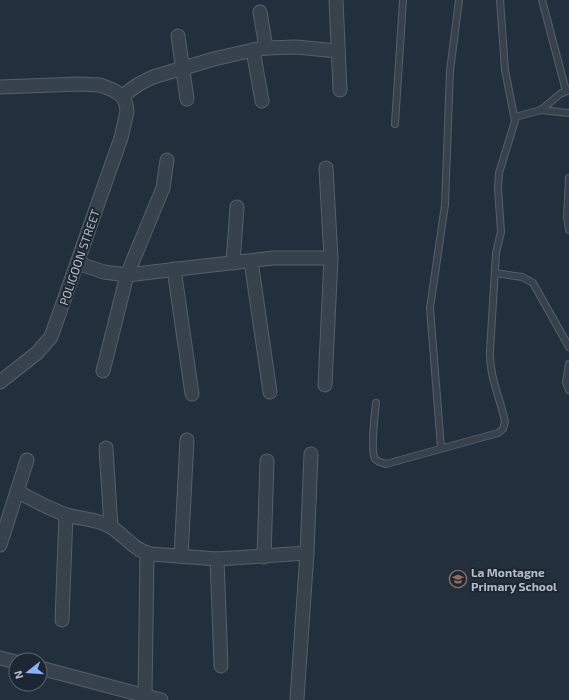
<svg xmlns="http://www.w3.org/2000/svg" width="569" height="700" viewBox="0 0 569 700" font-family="'Exo 2',sans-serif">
  <rect width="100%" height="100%" fill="#242f3e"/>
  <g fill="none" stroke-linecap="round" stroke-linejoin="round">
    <defs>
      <g id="service">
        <path d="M542 0 566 91"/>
        <path d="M541 110 560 94 569 90"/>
        <path d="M515 117 541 110 569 113"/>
        <path d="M395 124 403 0"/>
        <path d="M569 178 567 217 569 230"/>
        <path d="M495 273 522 277 533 283 569 347"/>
        <path d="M569 364 566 382 569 390"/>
        <path d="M376 403C375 413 370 451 375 459 378 462 382 463 386 464L498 433 503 429 505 422C500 397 489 376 490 351L496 253 501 232 498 188 499 173 515 121 505 70 500 0"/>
        <path d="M441 448 430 308 445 205 450 71 459 0"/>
      </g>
      <g id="minor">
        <path d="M336 0 340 90"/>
        <path d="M260 12 266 48"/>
        <path d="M178 36 187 99"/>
        <path d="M253 50 262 101"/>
        <path d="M0 87 79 84 100 85 113 90 122 96 126 104 127 112 121 138 51 337 37 353 0 382"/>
        <path d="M122 96 139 84 153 77 214 59 253 50 266 48 296 47 338 51"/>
        <path d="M251 261 270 392"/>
        <path d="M77 263 104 272 127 275 273 258H331"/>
        <path d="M233 263 237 207"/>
        <path d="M174 269 192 394"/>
        <path d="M103 371 127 275 163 188 167 160"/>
        <path d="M325 385 331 258 326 168"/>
        <path d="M106 448 111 527"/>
        <path d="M17 491C33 500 49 509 67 515 81 519 98 519 111 527 124 535 135 551 151 554L217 559 307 553"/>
        <path d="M0 545 27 460"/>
        <path d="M181 556 187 440"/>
        <path d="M264 557 267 461"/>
        <path d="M217 559 221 666"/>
        <path d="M62 620 66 515"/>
        <path d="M0 658 16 662"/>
        <path d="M40 668 161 700"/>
        <path d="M297 698 307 553 311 454"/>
        <path d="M144 700 145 696 147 553"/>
      </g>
    </defs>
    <use href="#service" stroke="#565f6c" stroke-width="8"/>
    <use href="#minor" stroke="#565f6c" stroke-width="15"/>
    <use href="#service" stroke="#38414e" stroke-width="6"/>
    <use href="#minor" stroke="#38414e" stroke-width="13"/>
  </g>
  <defs>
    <symbol id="school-ring" viewBox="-11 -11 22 22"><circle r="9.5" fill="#1d2633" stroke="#8d6e63" stroke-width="1.5"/><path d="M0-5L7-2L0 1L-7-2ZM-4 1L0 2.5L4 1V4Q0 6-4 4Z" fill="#8d6e63"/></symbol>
  </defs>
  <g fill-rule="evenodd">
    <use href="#school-ring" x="448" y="569" width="20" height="20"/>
  </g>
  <g text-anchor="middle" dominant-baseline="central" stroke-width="4" stroke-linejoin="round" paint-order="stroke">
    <g font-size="12" fill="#b4bcc9" stroke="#1d2633">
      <text transform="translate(79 257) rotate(-71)">POLIGOON STREET</text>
    </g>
    <g font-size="12" font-weight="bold" fill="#b4bcc9" stroke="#1d2633" text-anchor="start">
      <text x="471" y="572">La Montagne<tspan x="471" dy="14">Primary School</tspan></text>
    </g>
  </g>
  <g transform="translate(28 672) rotate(253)"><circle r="19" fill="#1d2633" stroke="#59626f"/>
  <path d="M0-3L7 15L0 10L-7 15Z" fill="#8ab4f8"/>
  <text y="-6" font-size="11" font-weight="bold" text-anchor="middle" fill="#b4bcc9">N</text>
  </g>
</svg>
